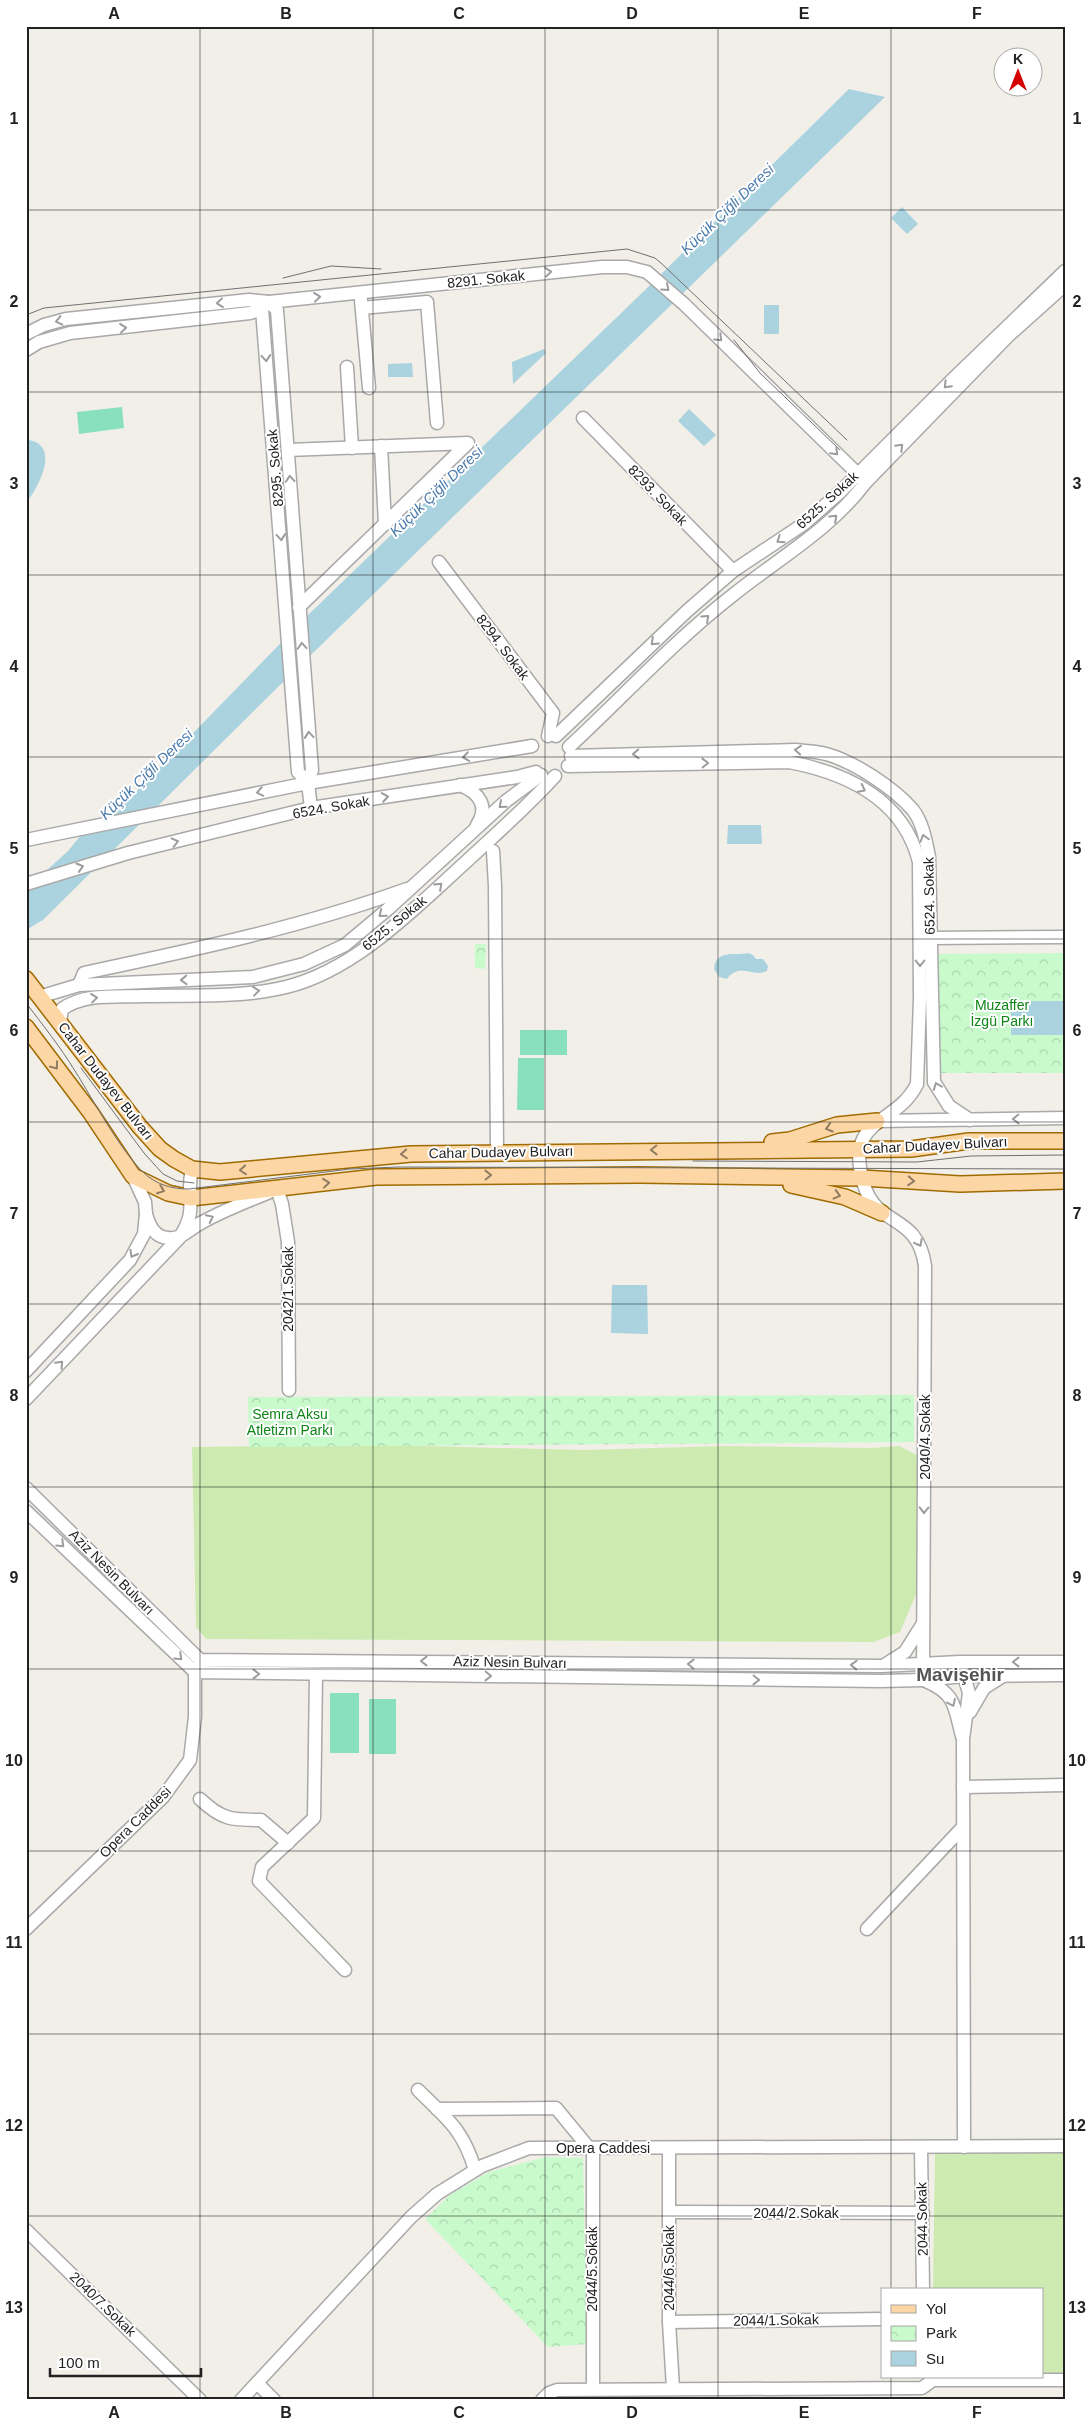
<svg xmlns="http://www.w3.org/2000/svg" width="1091" height="2426" viewBox="0 0 1091 2426" font-family="Arial,sans-serif">
  <defs>
    <pattern id="park-crowns" width="20" height="18" patternUnits="userSpaceOnUse" patternTransform="scale(1.25)"><rect width="20" height="18" fill="#c8facc"/><path d="M2 6a3 3 0 1 1 6 0M12 15a3 3 0 1 1 6 0" fill="none" stroke="#acd6af"/></pattern>
  </defs>
  <rect width="100%" height="100%" fill="#f2efe9"/>
  <g fill="#cdebb0">
    <path d="M385 1445 584 1450 725 1446 871 1448 899 1446 917 1455V1592L900 1632 874 1642 206 1639 196 1627 192 1447Z"/>
    <path d="M1065 2153V2374H1042V2290H933L935 2154Z"/>
  </g>
  <g fill="url(#park-crowns)">
    <path d="M475 944H486L485 969 475 968Z"/>
    <path d="M1065 953V1073H939L938 954Z"/>
    <path d="M914 1395V1442L249 1447 248 1397Z"/>
    <path d="M546 2157 583 2158 587 2344 548 2347 425 2219 450 2195 489 2172Z"/>
  </g>
  <g fill="#88e0be">
    <path d="M122 407 124 428 79 434 77 412Z"/>
    <rect x="520" y="1030" width="47" height="25"/>
    <path d="M518 1058H544V1110H517Z"/>
    <path d="M359 1693V1753H330V1693Z"/>
    <rect x="369" y="1699" width="27" height="55"/>
  </g>
  <g fill="#aad3df">
    <path d="M849 89 885 97 280 685 43 920 26 930V889L68 851 82 834 127 801 306 617 644 291Z"/>
    <path d="M902 207 918 224 907 234 891 218Z"/>
    <rect x="764" y="305" width="15" height="29"/>
    <path d="M544 349 546 353 513 384 512 362Z"/>
    <path d="M412 363 413 377H388V364Z"/>
    <path d="M689 409 716 435 704 446 678 421Z"/>
    <path d="M29 440C61 446 38 488 26 503V441Z"/>
    <path d="M728 825H761L762 844H727Z"/>
    <path d="M748 953 753 955 756 959H763L768 966 767 971C754 978 739 962 727 979L719 977 714 969C716 949 734 956 748 953Z"/>
    <rect x="1011" y="1001" width="54" height="34"/>
    <path d="M612 1285H647L648 1334 611 1333Z"/>
  </g>
  <g fill="none" stroke-linecap="round" stroke-linejoin="round">
    <defs>
      <g id="minor">
        <path d="M361 300 369 388"/>
        <path d="M269 302 277 310 312 770 308 783 311 808"/>
        <path d="M362 308 427 302 437 423"/>
        <path d="M262 309 298 772 308 783"/>
        <path d="M26 334 44 325 66 319 249 300 269 302 602 267H627L647 272 684 304 866 482"/>
        <path d="M26 350 39 342 70 333 250 313 262 309 267 303"/>
        <path d="M347 367 352 448"/>
        <path d="M583 418 733 571"/>
        <path d="M381 446 385 524"/>
        <path d="M288 450 468 443 299 607"/>
        <path d="M439 562 553 713 548 736"/>
        <path d="M556 736 687 611 733 571 805 523 840 492 954 378 1065 271"/>
        <path d="M569 747C623 697 675 640 733 595 779 558 830 530 866 482L1008 336 1065 285"/>
        <path d="M571 756 795 750C805 751 816 751 826 754 853 761 894 788 913 810 923 823 926 842 929 857L934 1082 949 1106 970 1120"/>
        <path d="M568 766 789 762C847 773 904 800 919 862L920 999 917 1084C896 1127 843 1116 864 1185 877 1228 918 1213 925 1266L923 1680"/>
        <path d="M460 785C480 793 489 807 477 825"/>
        <path d="M26 840 308 783 532 746"/>
        <path d="M493 851 495 886 497 1152"/>
        <path d="M26 884 128 853 311 808 517 777 536 772"/>
        <path d="M930 938 1065 937"/>
        <path d="M79 985 84 973C193 950 302 927 407 889"/>
        <path d="M39 997 79 985 253 977 304 964 345 945 388 909 506 801 541 775"/>
        <path d="M60 1022 62 1009C85 993 115 997 143 996 188 995 242 998 286 987 356 970 416 907 468 860 497 833 528 806 555 776"/>
        <path d="M877 1121 1065 1118"/>
        <path d="M146 1214C149 1225 154 1237 168 1238 180 1240 189 1230 199 1224 223 1210 251 1200 277 1189L282 1204 288 1242 289 1390"/>
        <path d="M26 1371 130 1260 144 1234 146 1214 145 1202 133 1176"/>
        <path d="M26 1399 180 1237C199 1207 185 1199 192 1169"/>
        <path d="M26 1488 200 1660 881 1666 960 1662H1065"/>
        <path d="M26 1511 195 1672 198 1667"/>
        <path d="M886 1664 905 1652 922 1625"/>
        <path d="M962 1669 969 1693 963 1739 964 2147"/>
        <path d="M316 1674 314 1818 262 1867 259 1881 345 1970"/>
        <path d="M926 1681C956 1694 954 1706 962 1736"/>
        <path d="M970 1712 984 1688 1003 1676"/>
        <path d="M963 1787 1065 1785"/>
        <path d="M200 1799C222 1820 232 1820 261 1820L288 1843"/>
        <path d="M26 1929 163 1797 190 1760 195 1717V1672L880 1681 923 1680 964 1676 1065 1675"/>
        <path d="M867 1929 963 1827"/>
        <path d="M418 2090C447 2119 463 2129 475 2170"/>
        <path d="M437 2109 556 2108 589 2148"/>
        <path d="M921 2147 923 2290"/>
        <path d="M669 2148V2322L673 2388"/>
        <path d="M670 2212 923 2213"/>
        <path d="M26 2230 200 2400"/>
        <path d="M669 2322 882 2319"/>
        <path d="M257 2383 274 2400"/>
        <path d="M593 2389V2148"/>
        <path d="M241 2400 411 2217 437 2194 482 2166 529 2148 1065 2146"/>
        <path d="M542 2400 549 2393 557 2390 922 2388 933 2380H1065"/>
      </g>
      <g id="major">
        <path d="M26 979 140 1127 160 1149 174 1159 192 1169 220 1172 411 1154 911 1149 969 1141H1065"/>
        <path d="M26 1027 91 1113 133 1176 168 1193 191 1198 376 1177 640 1175 862 1178 960 1184 1065 1181"/>
        <path d="M772 1142 790 1140 837 1125 877 1121"/>
        <path d="M791 1185 845 1197 882 1213"/>
      </g>
    </defs>
    <use href="#minor" stroke="#a9a9a9" stroke-width="15"/>
    <use href="#major" stroke="#a06b00" stroke-width="18"/>
    <use href="#minor" stroke="#fff" stroke-width="12"/>
    <use href="#major" stroke="#fcd6a4" stroke-width="15"/>
    <g stroke="#707070" stroke-width="1">
      <path d="M283 278 331 266 381 269"/>
      <path d="M26 315 44 308 627 249 655 258 661 263 847 440"/>
      <path d="M734 340 760 373 840 450"/>
      <path d="M26 1003C43 1025 61 1048 75 1071 94 1101 119 1149 144 1173 157 1185 172 1189 189 1189L350 1169 398 1167 1065 1169"/>
      <path d="M81 1068 144 1153 163 1174 177 1181 194 1183"/>
      <path d="M693 1161 917 1162 971 1156 1065 1155"/>
    </g>
  </g>
  <defs><path id="oneway-chevron" d="M-2-3.5L2.5 0L-2 3.5" fill="none" stroke-width="1.6" stroke-linecap="round" stroke-linejoin="round" transform="scale(1.25)"/></defs>
  <g stroke="#9c9c9c">
    <use href="#oneway-chevron" transform="translate(548 272) rotate(-6)"/>
    <use href="#oneway-chevron" transform="translate(666 288) rotate(42)"/>
    <use href="#oneway-chevron" transform="translate(317 297) rotate(-6)"/>
    <use href="#oneway-chevron" transform="translate(220 303) rotate(174)"/>
    <use href="#oneway-chevron" transform="translate(59 321) rotate(167)"/>
    <use href="#oneway-chevron" transform="translate(123 328) rotate(-6)"/>
    <use href="#oneway-chevron" transform="translate(719 338) rotate(44)"/>
    <use href="#oneway-chevron" transform="translate(266 358) rotate(85)"/>
    <use href="#oneway-chevron" transform="translate(947 385) rotate(134)"/>
    <use href="#oneway-chevron" transform="translate(900 447) rotate(-45)"/>
    <use href="#oneway-chevron" transform="translate(835 452) rotate(45)"/>
    <use href="#oneway-chevron" transform="translate(290 479) rotate(-94)"/>
    <use href="#oneway-chevron" transform="translate(834 518) rotate(-43)"/>
    <use href="#oneway-chevron" transform="translate(281 537) rotate(85)"/>
    <use href="#oneway-chevron" transform="translate(780 540) rotate(146)"/>
    <use href="#oneway-chevron" transform="translate(706 618) rotate(-42)"/>
    <use href="#oneway-chevron" transform="translate(654 642) rotate(137)"/>
    <use href="#oneway-chevron" transform="translate(302 646) rotate(-94)"/>
    <use href="#oneway-chevron" transform="translate(309 735) rotate(-95)"/>
    <use href="#oneway-chevron" transform="translate(798 750) rotate(-175)"/>
    <use href="#oneway-chevron" transform="translate(636 754) rotate(178)"/>
    <use href="#oneway-chevron" transform="translate(466 757) rotate(171)"/>
    <use href="#oneway-chevron" transform="translate(705 763) rotate(-1)"/>
    <use href="#oneway-chevron" transform="translate(862 789) rotate(27)"/>
    <use href="#oneway-chevron" transform="translate(260 792) rotate(169)"/>
    <use href="#oneway-chevron" transform="translate(385 797) rotate(-9)"/>
    <use href="#oneway-chevron" transform="translate(502 805) rotate(139)"/>
    <use href="#oneway-chevron" transform="translate(924 838) rotate(-106)"/>
    <use href="#oneway-chevron" transform="translate(175 842) rotate(-14)"/>
    <use href="#oneway-chevron" transform="translate(80 867) rotate(-17)"/>
    <use href="#oneway-chevron" transform="translate(439 886) rotate(-43)"/>
    <use href="#oneway-chevron" transform="translate(382 914) rotate(140)"/>
    <use href="#oneway-chevron" transform="translate(920 963) rotate(90)"/>
    <use href="#oneway-chevron" transform="translate(184 980) rotate(178)"/>
    <use href="#oneway-chevron" transform="translate(256 991) rotate(-7)"/>
    <use href="#oneway-chevron" transform="translate(94 998) rotate(-7)"/>
    <use href="#oneway-chevron" transform="translate(937 1086) rotate(-111)"/>
    <use href="#oneway-chevron" transform="translate(1016 1119) rotate(179)"/>
    <use href="#oneway-chevron" transform="translate(210 1218) rotate(-26)"/>
    <use href="#oneway-chevron" transform="translate(919 1243) rotate(62)"/>
    <use href="#oneway-chevron" transform="translate(133 1254) rotate(120)"/>
    <use href="#oneway-chevron" transform="translate(60 1364) rotate(-47)"/>
    <use href="#oneway-chevron" transform="translate(924 1510) rotate(91)"/>
    <use href="#oneway-chevron" transform="translate(61 1544) rotate(44)"/>
    <use href="#oneway-chevron" transform="translate(179 1657) rotate(44)"/>
    <use href="#oneway-chevron" transform="translate(424 1661) rotate(-180)"/>
    <use href="#oneway-chevron" transform="translate(1016 1662) rotate(180)"/>
    <use href="#oneway-chevron" transform="translate(691 1664) rotate(-179)"/>
    <use href="#oneway-chevron" transform="translate(854 1665) rotate(-178)"/>
    <use href="#oneway-chevron" transform="translate(256 1674)"/>
    <use href="#oneway-chevron" transform="translate(488 1676) rotate(1)"/>
    <use href="#oneway-chevron" transform="translate(756 1680) rotate(1)"/>
    <use href="#oneway-chevron" transform="translate(952 1703) rotate(65)"/>
  </g>
  <g stroke="#8f7c63">
    <use href="#oneway-chevron" transform="translate(55 1066) rotate(53)"/>
    <use href="#oneway-chevron" transform="translate(829 1128) rotate(163)"/>
    <use href="#oneway-chevron" transform="translate(654 1150) rotate(179)"/>
    <use href="#oneway-chevron" transform="translate(404 1154) rotate(176)"/>
    <use href="#oneway-chevron" transform="translate(243 1170) rotate(175)"/>
    <use href="#oneway-chevron" transform="translate(488 1175) rotate(-1)"/>
    <use href="#oneway-chevron" transform="translate(911 1181) rotate(4)"/>
    <use href="#oneway-chevron" transform="translate(326 1183) rotate(-6)"/>
    <use href="#oneway-chevron" transform="translate(161 1190) rotate(21)"/>
    <use href="#oneway-chevron" transform="translate(837 1195) rotate(15)"/>
  </g>
  <path fill="none" stroke="#222" stroke-width="1" stroke-opacity="0.55" d="M200 26V2400M373 26V2400M545 26V2400M718 26V2400M891 26V2290M26 210H1065M26 392H1065M26 575H1065M26 757H1065M26 939H1065M26 1122H1065M26 1304H1065M26 1487H1065M26 1669H1065M26 1851H1065M26 2034H1065M26 2216H1065M891 2377V2400"/>
  <g text-anchor="middle" dominant-baseline="central" stroke-width="4" stroke-linejoin="round" paint-order="stroke">
    <g font-size="14" fill="#222" stroke="#fff">
      <text transform="translate(486 279) rotate(-6)">8291. Sokak</text>
      <text transform="translate(275 468) rotate(-95)">8295. Sokak</text>
      <text transform="translate(658 495) rotate(46)">8293. Sokak</text>
      <text transform="translate(827 500) rotate(-42)">6525. Sokak</text>
      <text transform="translate(503 647) rotate(53)">8294. Sokak</text>
      <text transform="translate(331 807) rotate(-10)">6524. Sokak</text>
      <text transform="translate(929 896) rotate(-91)">6524. Sokak</text>
      <text transform="translate(394 923) rotate(-39)">6525. Sokak</text>
      <text transform="translate(106 1081) rotate(52)">Cahar Dudayev Bulvarı</text>
      <text transform="translate(935 1145) rotate(-3)">Cahar Dudayev Bulvarı</text>
      <text transform="translate(501 1152) rotate(-1)">Cahar Dudayev Bulvarı</text>
      <text transform="translate(288 1289) rotate(-90)">2042/1.Sokak</text>
      <text transform="translate(925 1437) rotate(-90)">2040/4.Sokak</text>
      <text transform="translate(112 1572) rotate(45)">Aziz Nesin Bulvarı</text>
      <text transform="translate(510 1662) rotate(1)">Aziz Nesin Bulvarı</text>
      <text transform="translate(135 1822) rotate(-45)">Opera Caddesi</text>
      <text x="603" y="2148">Opera Caddesi</text>
      <text x="796" y="2213">2044/2.Sokak</text>
      <text transform="translate(922 2219) rotate(-91)">2044.Sokak</text>
      <text transform="translate(669 2268) rotate(-90)">2044/6.Sokak</text>
      <text transform="translate(592 2269) rotate(-90)">2044/5.Sokak</text>
      <text transform="translate(103 2304) rotate(44)">2040/7.Sokak</text>
      <text transform="translate(776 2320) rotate(-1)">2044/1.Sokak</text>
    </g>
    <g font-size="14" fill="#0c8416" stroke="#fff">
      <text x="1002" y="1005">Muzaffer<tspan x="1002" dy="16">İzgü Parkı</tspan></text>
      <text x="290" y="1414">Semra Aksu<tspan x="290" dy="16">Atletizm Parkı</tspan></text>
    </g>
    <g font-size="15" font-style="italic" fill="#4a7aab" stroke="#fff">
      <text transform="translate(727 209) rotate(-44)">Küçük Çiğli Deresi</text>
      <text transform="translate(436 491) rotate(-44)">Küçük Çiğli Deresi</text>
      <text transform="translate(146 774) rotate(-44)">Küçük Çiğli Deresi</text>
    </g>
    <g font-size="19" font-weight="bold" fill="#555" stroke="#fff">
      <text x="960" y="1674">Mavişehir</text>
    </g>
  </g>
  <rect width="1091" height="2426" fill="none" stroke="#ffffff" stroke-width="55"/>
  <rect x="881" y="2288" width="162" height="90" fill="#ffffff" stroke="#a7a7a7"/>
  <rect x="891" y="2305" width="25" height="8" fill="#fcd6a4" stroke="#a7a7a7"/>
  <text x="926" y="2314" font-size="15" fill="#222222">Yol</text>
  <rect x="891" y="2326" width="25" height="15" fill="url(#park-crowns)" stroke="#a7a7a7"/>
  <text x="926" y="2338" font-size="15" fill="#222222">Park</text>
  <rect x="891" y="2351" width="25" height="15" fill="#aad3df" stroke="#a7a7a7"/>
  <text x="926" y="2364" font-size="15" fill="#222222">Su</text>
  <g transform="translate(1018 72)"><circle r="24" fill="#ffffff" stroke="#a7a7a7"/>
  <path d="M0-4L9 19L0 12L-9 19Z" fill="#d40000"/>
  <text y="-8" font-size="14" font-weight="bold" text-anchor="middle" fill="#222222">K</text>
  </g>
  <path d="M50 2368v8h151v-8" fill="none" stroke="#222222" stroke-width="2.5"/>
  <text x="58" y="2368" font-size="15" fill="#222222" stroke="#ffffff" stroke-width="4" paint-order="stroke">100 m</text>
  <rect x="28" y="28" width="1036" height="2370" fill="none" stroke="#222" stroke-width="2"/>
  <g font-size="16" text-anchor="middle" font-weight="bold" fill="#222">
    <text x="114" y="19">A</text>
    <text x="286" y="19">B</text>
    <text x="459" y="19">C</text>
    <text x="632" y="19">D</text>
    <text x="804" y="19">E</text>
    <text x="977" y="19">F</text>
    <text x="14" y="124">1</text>
    <text x="1077" y="124">1</text>
    <text x="14" y="307">2</text>
    <text x="1077" y="307">2</text>
    <text x="14" y="489">3</text>
    <text x="1077" y="489">3</text>
    <text x="14" y="672">4</text>
    <text x="1077" y="672">4</text>
    <text x="14" y="854">5</text>
    <text x="1077" y="854">5</text>
    <text x="14" y="1036">6</text>
    <text x="1077" y="1036">6</text>
    <text x="14" y="1219">7</text>
    <text x="1077" y="1219">7</text>
    <text x="14" y="1401">8</text>
    <text x="1077" y="1401">8</text>
    <text x="14" y="1583">9</text>
    <text x="1077" y="1583">9</text>
    <text x="14" y="1766">10</text>
    <text x="1077" y="1766">10</text>
    <text x="14" y="1948">11</text>
    <text x="1077" y="1948">11</text>
    <text x="14" y="2131">12</text>
    <text x="1077" y="2131">12</text>
    <text x="14" y="2313">13</text>
    <text x="1077" y="2313">13</text>
    <text x="114" y="2418">A</text>
    <text x="286" y="2418">B</text>
    <text x="459" y="2418">C</text>
    <text x="632" y="2418">D</text>
    <text x="804" y="2418">E</text>
    <text x="977" y="2418">F</text>
  </g>
</svg>
